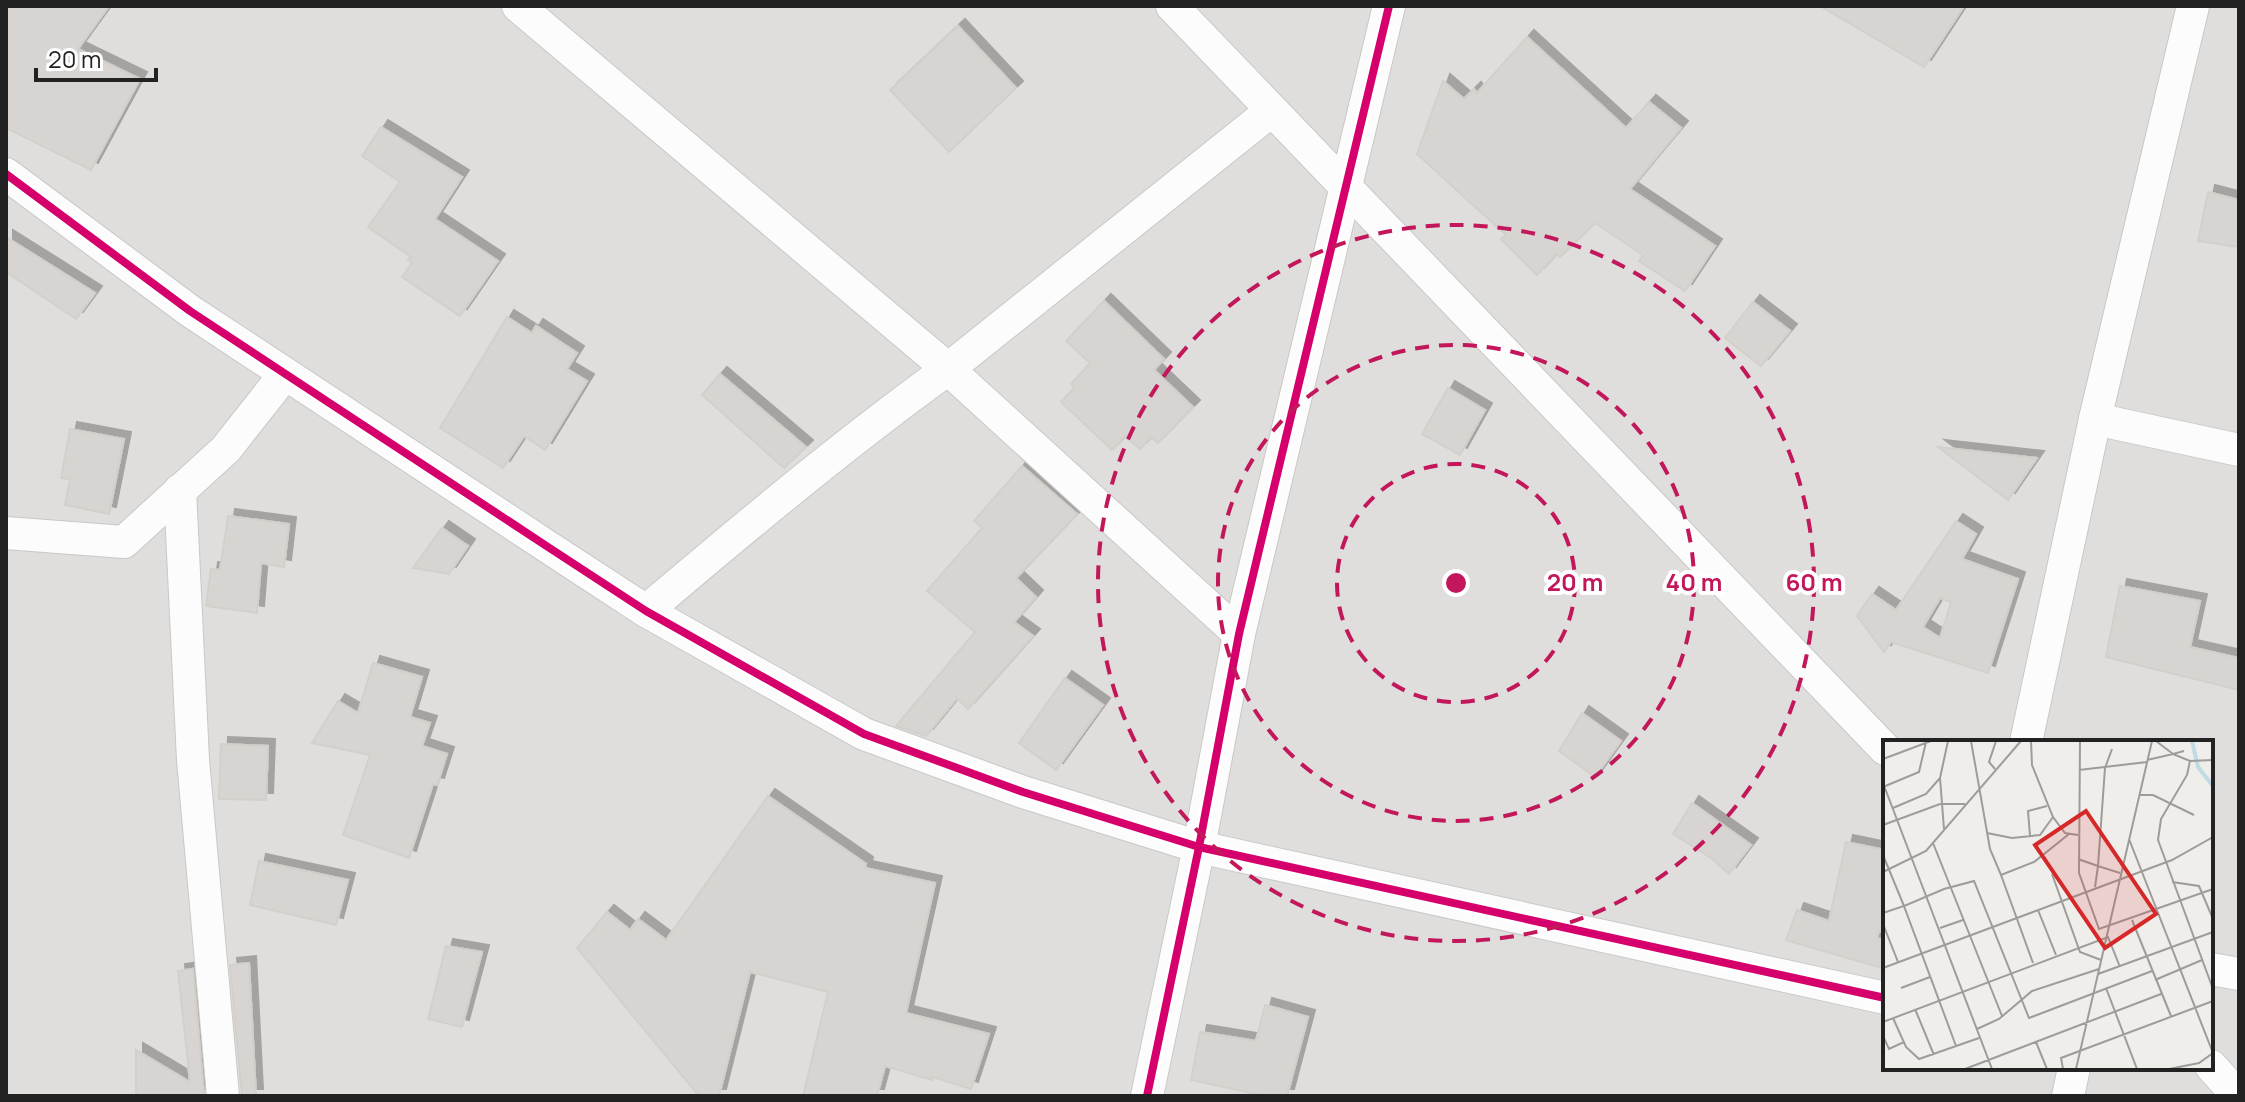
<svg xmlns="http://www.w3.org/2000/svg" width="2245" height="1102" viewBox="0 0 2245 1102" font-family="Manrope,sans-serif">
  <defs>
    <filter id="shadow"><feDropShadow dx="7" dy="-7" stdDeviation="0" flood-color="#0004"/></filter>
  </defs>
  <rect width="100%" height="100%" fill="#f0eeeb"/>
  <path fill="#dfdedc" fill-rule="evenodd" d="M6 6H2239V1096H6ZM1885 742H2211V1068H1885Z"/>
  <g fill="#d7d4d2" stroke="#d3d0cc" stroke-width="2" fill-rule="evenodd" filter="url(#shadow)">
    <path d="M6 6H109L78 49 140 79 91 170 6 128Z"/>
    <path d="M1820 6H1964L1924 67Z"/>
    <path d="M958 26 1016 88 949 152 890 90Z"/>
    <path d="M1527 37 1626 128 1649 102 1681 128 1630 189 1715 246 1685 291 1639 261 1643 255 1595 223 1560 257 1557 254 1537 275 1501 239 1506 235 1417 154 1443 81 1464 99 1474 89 1477 93Z"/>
    <path d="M381 127 462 177 435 219 498 261 460 316 402 277 412 263 408 260 411 257 368 227 400 182 362 156Z"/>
    <path d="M2208 192 2239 200V247L2198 241Z"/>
    <path d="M6 237 95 293 76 319 6 272Z"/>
    <path d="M1104 301 1164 359 1154 370 1193 407 1158 443 1151 437 1140 449 1125 436 1112 450 1061 402 1074 388 1071 384 1090 363 1066 341Z"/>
    <path d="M1753 302 1790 331 1761 366 1725 338Z"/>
    <path d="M507 317 532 333 536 326 577 353 567 369 587 381 545 450 524 436 503 468 440 428Z"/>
    <path d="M720 374 806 447 784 468 702 395Z"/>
    <path d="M1448 388 1485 410 1460 455 1422 434Z"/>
    <path d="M70 429 124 439 109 514 65 505 70 479 61 478Z"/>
    <path d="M1938 447 2037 458 2008 500Z"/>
    <path d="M1022 466 1077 514 1016 578 1036 597 1014 622 1033 636 968 709 957 698 926 736 896 726 975 632 927 591 982 528 974 521Z"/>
    <path d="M228 516 289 524 284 567 261 563 257 613 206 606 211 569 220 570Z"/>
    <path d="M1956 521 1976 534 1962 559 2018 579 1988 673 1891 642 1884 652 1857 616 1872 594 1896 610ZM1940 598 1951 602 1940 638 1923 627Z"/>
    <path d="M442 528 468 546 449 574 413 568Z"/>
    <path d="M2120 586 2200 601 2190 647 2239 658V690L2106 657Z"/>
    <path d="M373 663 422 677 410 717 430 723 422 746 447 754 437 785 433 784 409 858 343 835 370 755 312 743 338 701 358 713Z"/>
    <path d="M1065 678 1103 705 1056 770 1019 743Z"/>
    <path d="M1582 713 1621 741 1595 777 1559 751Z"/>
    <path d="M221 744 268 746 266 800 219 799Z"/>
    <path d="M768 796 866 864 865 868 935 883 906 1013 989 1034 971 1089 933 1077 932 1080 885 1066 877 1096H803L828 992 750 972 719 1096H699L577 948 607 912 630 930 638 919 666 940Z"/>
    <path d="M1692 803 1751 845 1729 874 1711 858 1673 834Z"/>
    <path d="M1846 842 1885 850V932L1879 931 1877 938 1885 940V969L1786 940 1797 910 1829 921Z"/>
    <path d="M259 861 348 880 336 925 250 905Z"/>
    <path d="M446 946 482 952 462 1027 428 1019Z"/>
    <path d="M249 963 256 1096H242L230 965Z"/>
    <path d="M193 969 204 1096H136V1050L190 1082 178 971Z"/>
    <path d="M1265 1005 1308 1017 1287 1096H1266L1191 1080 1200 1032 1256 1041Z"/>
  </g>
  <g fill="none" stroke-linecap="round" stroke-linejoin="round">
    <defs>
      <g id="minor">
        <path d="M518 6 948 369C843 445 745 527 646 611"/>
        <path d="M1172 6 1885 749"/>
        <path d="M6 174 190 311 548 547 646 611 864 734 1023 792 1199 847 1885 998"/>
        <path d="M2095 419 2239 450"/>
        <path d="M180 490 193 760 223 1096"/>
        <path d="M6 533 124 542 226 449 285 374"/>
        <path d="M1239 634 948 369 1271 111"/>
        <path d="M2026 742 2095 419 2193 6"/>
        <path d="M2211 969 2239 974"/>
        <path d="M2211 1066 2238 1096"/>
        <path d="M1147 1096 1199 847 1239 634 1389 6"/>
        <path d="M2068 1096 2074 1068"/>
      </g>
    </defs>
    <use href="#minor" stroke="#c9c8c7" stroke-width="34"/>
    <use href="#minor" stroke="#fdfcfc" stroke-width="32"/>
    <defs>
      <g id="cycleway">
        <path d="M6 174 190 311 548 547 646 611 864 734 1023 792 1199 847 1885 998"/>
        <path d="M1147 1096 1199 847 1239 634 1389 6"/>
      </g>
    </defs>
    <use href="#cycleway" stroke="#fff" stroke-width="13"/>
    <use href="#cycleway" stroke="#d6006c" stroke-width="8"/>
  </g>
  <g fill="none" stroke="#c2185b" stroke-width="4" stroke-dasharray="14 10">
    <circle cx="1456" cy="583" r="119"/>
    <circle cx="1456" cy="583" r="238"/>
    <circle cx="1456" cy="583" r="358"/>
  </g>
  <g transform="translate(1883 740)">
    <rect width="330" height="330" fill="#f0eeeb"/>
    <path fill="none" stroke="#bfdbe3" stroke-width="4" d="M309 1 315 27 330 46"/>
    <path fill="none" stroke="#9e9c9b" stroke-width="2" d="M88 1 107 109 118 135 151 122 186 94M148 1 149 25 170 77 182 93 195 95M197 1 196 133 216 189 330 149M273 1 290 14 301 11M0 19 48 1M264 20 290 14 307 21 330 20M307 21 304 35 278 79 275 100 330 249M112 29 106 22 113 1M196 30 264 22M0 43 109 329M0 47 36 32 43 2M256 55H270L311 75M10 68 43 54 57 38M0 85 57 64H82M61 89 57 38 65 1M104 93 129 98 157 95 170 77M147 96 145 71 164 66M246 99 330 313M50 103 119 276M0 115 21 166 0 173M195 119 215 126 222 28 229 9M0 132 43 111 138 1M169 134 197 212 218 220M118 135 150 223M289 142 316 146 330 179M212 147 215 126 237 133M155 170 173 215M249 180 288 276M0 184 15 222M57 188 80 180M0 228 289 120 330 97M215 234 330 192M272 240 319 220M18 248 47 237M223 248 254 329M32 269 51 315M10 278 23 307 36 319 96 298M0 282 225 197 237 227M94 289 116 279 149 251 216 229M0 296 6 309 21 302M153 302 164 329M73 306 21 166 61 149 91 141 146 278 269 231M82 329 278 254M180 329 178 318 330 261M193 329 269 1M286 329 316 323 330 313"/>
    <path fill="#d62828" fill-opacity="0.15" stroke="#d62828" stroke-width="4" d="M203 71 273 174 222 208 152 105Z"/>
    <rect width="330" height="330" fill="none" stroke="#222" stroke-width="4"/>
  </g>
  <circle cx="1456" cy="583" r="12" fill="#c2185b" stroke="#fff" stroke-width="4"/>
  <g font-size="24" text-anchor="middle" font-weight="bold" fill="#c2185b" stroke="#fff" stroke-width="8" stroke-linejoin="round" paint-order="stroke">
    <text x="1575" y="591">20 m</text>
    <text x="1694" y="591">40 m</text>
    <text x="1814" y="591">60 m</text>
  </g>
  <rect width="2245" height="1102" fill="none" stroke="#222222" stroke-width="16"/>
  <path d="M36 68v12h120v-12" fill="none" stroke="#222222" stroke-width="4"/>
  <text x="48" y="68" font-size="24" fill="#222222" stroke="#ffffff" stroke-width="6" paint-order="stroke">20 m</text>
</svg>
